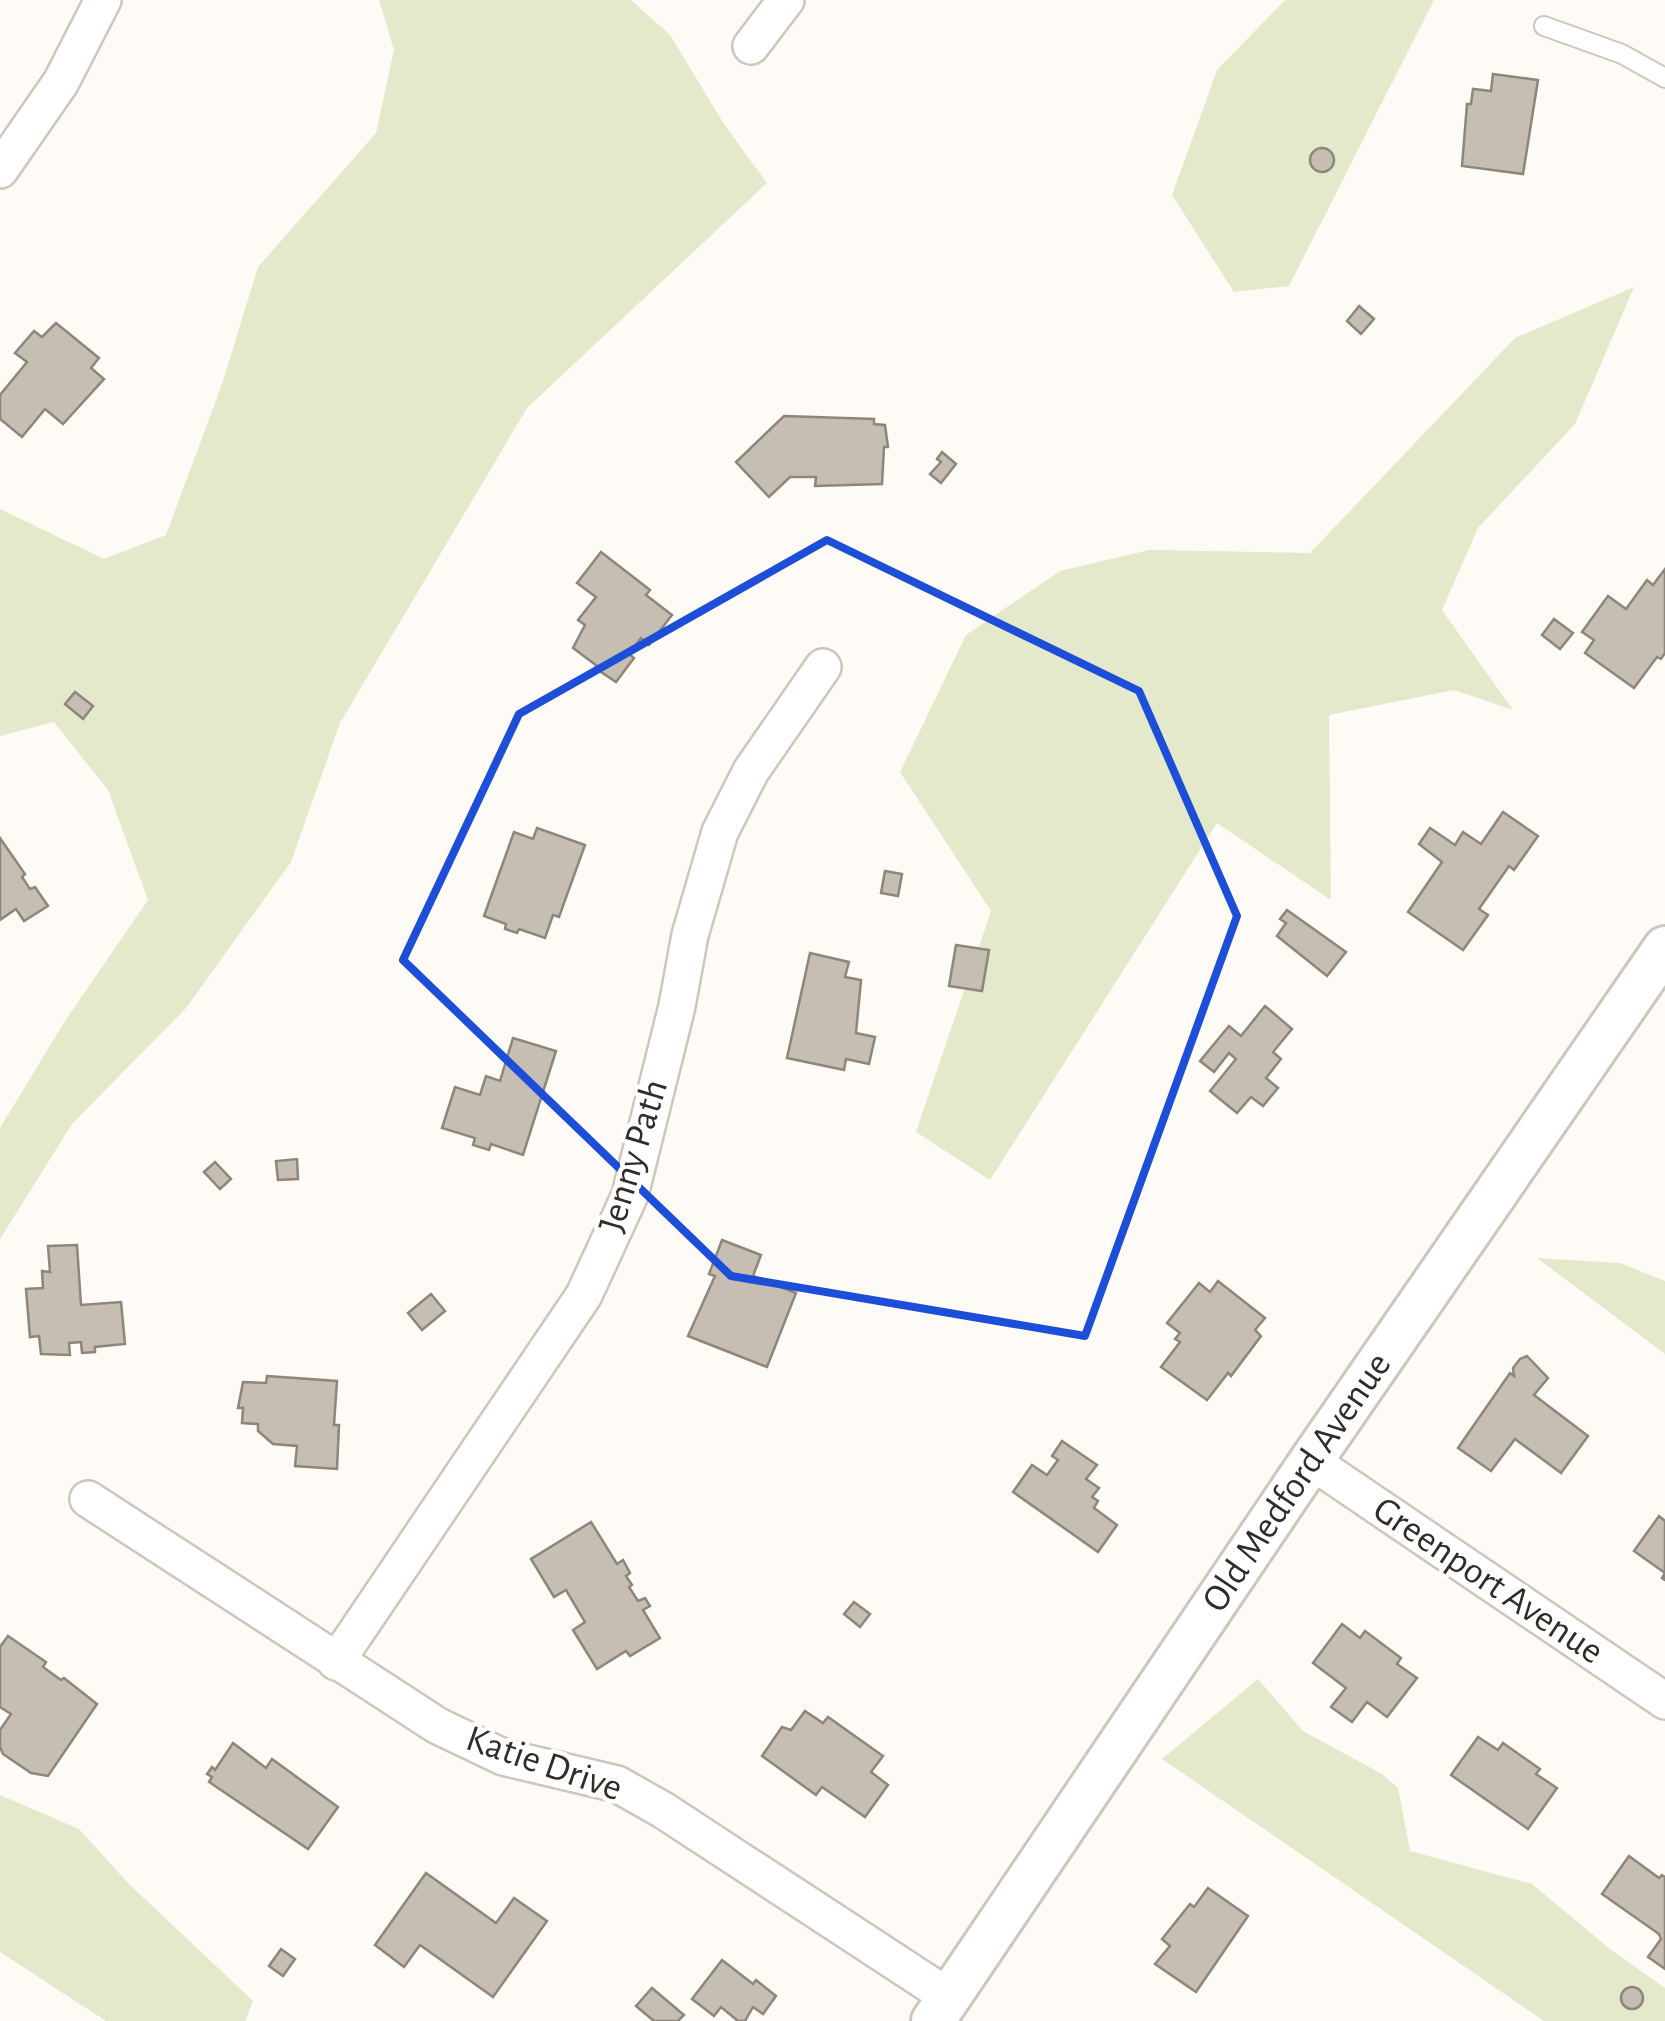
<svg xmlns="http://www.w3.org/2000/svg" width="1665" height="2021" viewBox="0 0 1665 2021" font-family="'Alegreya Sans',sans-serif">
  <rect width="100%" height="100%" fill="#fefbf6"/>
  <g fill="#e3e9ca">
    <path d="M379 0H631L670 35 724 124 767 183 527 408 340 723 291 862 186 1008 72 1124 0 1239V1128L65 1021 148 900 108 790 54 722 0 736V509L104 559 166 535 222 384 258 267 376 133 394 50Z"/>
    <path d="M1285 0H1434L1289 286 1234 292 1172 195 1217 70Z"/>
    <path d="M1634 287 1575 424 1478 528 1442 610 1513 710 1454 690 1329 715 1331 900 1217 823 990 1180 916 1132 991 911 900 772 966 635 1060 571 1149 550 1310 553 1515 338Z"/>
    <path d="M1537 1258 1620 1263 1665 1281V1354Z"/>
    <path d="M1258 1679 1303 1731 1382 1774 1398 1788 1410 1851 1532 1884 1610 1949 1665 1988V2021H1544L1162 1759Z"/>
    <path d="M0 1795 79 1829 129 1884 253 2001 245 2021H106L0 1952Z"/>
  </g>
  <g fill="#c6beb2" stroke="#8e867b" stroke-width="2.5">
    <path d="M1493 74 1538 80 1523 174 1462 166 1467 104H1471L1473 89 1491 91Z"/>
    <circle cx="1322" cy="160" r="12"/>
    <path d="M1359 306 1374 319 1361 334 1347 321Z"/>
    <path d="M56 323 99 358 91 368 104 379 63 424 45 409 22 437 0 419V395L27 362 15 353 34 331 42 337Z"/>
    <path d="M784 416 874 419V424L885 425 888 447H884L882 484 815 486 816 477H790L769 497 736 462Z"/>
    <path d="M942 452 956 464 941 483 930 474 941 462 937 459Z"/>
    <path d="M601 552 650 590 646 595 672 615 649 645 641 638 629 654 634 658 616 682 595 668 597 666 573 648 585 625 578 620 596 597 577 583Z"/>
    <path d="M1665 569V653L1661 659 1657 657 1634 688 1585 653 1594 640 1582 632 1608 596 1626 609 1647 580 1653 585Z"/>
    <path d="M1554 619 1573 633 1560 649 1542 635Z"/>
    <path d="M75 692 93 706 83 719 65 704Z"/>
    <path d="M1503 812 1538 836 1514 870 1509 866 1479 909 1488 915 1463 950 1408 912 1442 862 1419 844 1430 828 1455 845 1463 832 1481 844Z"/>
    <path d="M537 828 585 845 559 917 553 915 545 938 519 929 517 933 505 929 506 924 484 916 514 832 533 839Z"/>
    <path d="M0 838 25 874 22 877 30 889 35 887 48 906 24 921 16 909 0 920Z"/>
    <path d="M885 871 902 874 898 896 881 893Z"/>
    <path d="M1287 910 1346 952 1327 976 1277 936 1286 923 1280 919Z"/>
    <path d="M956 945 989 950 982 991 949 986Z"/>
    <path d="M810 953 849 962 845 977 861 980 856 1033 875 1037 869 1064 846 1059 844 1070 787 1058Z"/>
    <path d="M1265 1006 1292 1029 1273 1052 1281 1059 1266 1078 1278 1088 1263 1106 1251 1097 1237 1113 1210 1091 1236 1059 1229 1053 1214 1072 1200 1061 1229 1026 1241 1036Z"/>
    <path d="M513 1038 556 1051 523 1155 491 1144 489 1150 473 1145 475 1138 442 1128 455 1087 480 1095 486 1076 500 1081Z"/>
    <path d="M297 1159 298 1179 278 1180 276 1161Z"/>
    <path d="M215 1162 231 1179 220 1189 204 1172Z"/>
    <path d="M722 1240 761 1255 753 1276 796 1293 767 1367 688 1336 715 1276 709 1274Z"/>
    <path d="M77 1245 81 1305 121 1302 125 1344 95 1347V1352L82 1353 81 1342 69 1343 70 1355 41 1354 39 1336 30 1337 26 1289 43 1288 42 1271 50 1272 48 1246Z"/>
    <path d="M1218 1281 1265 1318 1255 1330 1261 1336 1231 1376 1228 1373 1207 1400 1161 1367 1180 1342 1175 1339 1180 1333 1167 1323 1199 1283 1210 1292Z"/>
    <path d="M431 1294 445 1311 422 1330 408 1313Z"/>
    <path d="M1527 1356 1548 1378 1534 1395 1588 1436 1561 1473 1515 1439 1491 1471 1458 1448 1510 1373 1514 1376 1513 1368 1520 1359Z"/>
    <path d="M267 1376 337 1381 334 1425H339L337 1469 295 1466 297 1446 273 1444 258 1431V1424L242 1423 243 1408H238L243 1382 266 1383Z"/>
    <path d="M1062 1441 1097 1465 1086 1479 1099 1488 1092 1497 1098 1501 1094 1508 1117 1525 1098 1552 1013 1492 1032 1465 1047 1475 1058 1460 1052 1456Z"/>
    <path d="M1659 1516 1665 1521V1580L1662 1578 1665 1573 1634 1551Z"/>
    <path d="M591 1522 617 1564 623 1560 630 1573 626 1576 632 1585 629 1587 638 1601 645 1598 650 1606 643 1610 660 1638 630 1656 626 1651 597 1669 573 1630 585 1622 566 1590 554 1597 531 1559Z"/>
    <path d="M854 1602 870 1614 860 1627 844 1614Z"/>
    <path d="M1342 1624 1360 1638 1365 1631 1401 1658 1397 1664 1417 1678 1387 1717 1367 1702 1352 1722 1331 1707 1346 1688 1313 1663Z"/>
    <path d="M8 1636 46 1662 43 1667 61 1680 64 1678 97 1704 48 1776 31 1773 3 1754 0 1747V1730L11 1714 0 1707V1647Z"/>
    <path d="M805 1711 823 1723 828 1717 883 1756 871 1772 888 1785 865 1817 822 1787 816 1795 762 1756 782 1727 791 1730Z"/>
    <path d="M1478 1737 1498 1750 1503 1743 1540 1769 1536 1774 1557 1788 1528 1829 1451 1775Z"/>
    <path d="M233 1743 266 1768 272 1759 338 1807 308 1849 209 1782 212 1777 207 1774 212 1767 215 1770Z"/>
    <path d="M1629 1856 1659 1878 1662 1875 1665 1877V1969L1648 1957 1661 1939 1659 1934 1602 1894Z"/>
    <path d="M426 1873 496 1923 514 1898 547 1921 493 1997 420 1945 404 1967 375 1945Z"/>
    <path d="M1208 1888 1248 1916 1196 1992 1155 1964 1170 1946 1162 1939 1190 1904 1194 1907Z"/>
    <path d="M281 1949 295 1959 283 1976 269 1966Z"/>
    <path d="M722 1960 753 1984 756 1980 776 1996 763 2014 753 2007 745 2021H738L721 2007 714 2016 692 1999Z"/>
    <circle cx="1632" cy="1998" r="11"/>
    <path d="M652 1988 684 2015 678 2021H654L636 2006Z"/>
  </g>
  <g fill="none" stroke-linecap="round" stroke-linejoin="round">
    <defs>
      <path id="service" d="M1544 26 1622 54 1665 78"/>
      <g id="minor">
        <path d="M751 46 786 0"/>
        <path d="M0 170 61 82 103 0"/>
        <path d="M1311 1461 1665 1701"/>
        <path d="M88 1499 438 1726 503 1757 617 1784 663 1810 949 1997"/>
        <path d="M336 1662 584 1295 630 1195 677 1006 690 935 720 832 751 771 823 667"/>
      </g>
      <g id="tertiary">
        <path id="s1" d="M933 2021 1311 1461 1665 948"/>
      </g>
    </defs>
    <use href="#service" stroke="#cec6ba" stroke-width="22"/>
    <use href="#minor" stroke="#cec6ba" stroke-width="40"/>
    <use href="#tertiary" stroke="#cec6ba" stroke-width="48"/>
    <use href="#service" stroke="#fff" stroke-width="18"/>
    <use href="#minor" stroke="#fff" stroke-width="35"/>
    <use href="#tertiary" stroke="#fff" stroke-width="42"/>
  </g>
  <path fill="none" stroke="#1d4ed8" stroke-width="8" stroke-linejoin="round" d="M827 540 1139 691 1237 916 1085 1336 731 1276 403 960 519 714Z"/>
  <g text-anchor="middle" dominant-baseline="central" stroke-width="9" stroke-linejoin="round" paint-order="stroke">
    <g font-size="38" fill="#302d28" stroke="#fff">
      <text transform="translate(634 1156) rotate(-73)">Jenny Path</text>
      <text stroke="none"><textPath href="#s1" startOffset="650">Old Medford Avenue</textPath></text>
      <text transform="translate(1488 1581) rotate(34)">Greenport Avenue</text>
      <text transform="translate(544 1764) rotate(19)">Katie Drive</text>
    </g>
  </g>
</svg>
